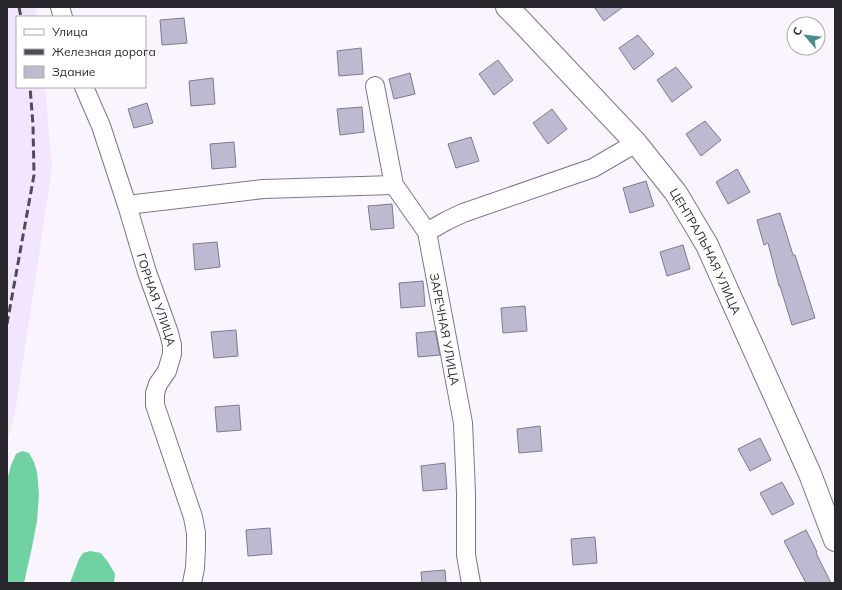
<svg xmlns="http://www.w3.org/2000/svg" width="842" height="590" viewBox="0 0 842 590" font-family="Mulish,sans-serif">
  <rect width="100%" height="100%" fill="#f9f4fd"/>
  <path fill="#f3e5fd" d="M7 7H35L38 17H17V87H45L52 168 15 413 7 444Z"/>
  <g fill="#70d1a3">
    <path d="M22 451 29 453 34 462 37 472 39 494 37 521 32 547 24 583H7V481L11 465 16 454Z"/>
    <path d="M90 551 101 553 108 562 115 574 114 583H70L79 559 83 553Z"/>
  </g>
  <g fill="#bdb9d1" stroke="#7e7a90">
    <path d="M594 7H623L604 21Z"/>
    <path d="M184 18 187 43 162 45 160 20Z"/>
    <path d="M638 35 654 54 634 70 619 48Z"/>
    <path d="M361 48 363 74 339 76 337 51Z"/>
    <path d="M498 60 513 80 494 95 479 74Z"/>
    <path d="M676 67 692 87 672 102 657 80Z"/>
    <path d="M410 73 415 94 394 99 389 79Z"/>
    <path d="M213 78 215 104 191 106 189 81Z"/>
    <path d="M147 103 153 123 134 128 128 109Z"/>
    <path d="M362 107 364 132 340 135 337 109Z"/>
    <path d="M552 109 567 129 548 144 533 123Z"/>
    <path d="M705 121 721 140 701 156 686 134Z"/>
    <path d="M471 137 479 161 456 168 448 144Z"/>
    <path d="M234 142 236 167 212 169 210 144Z"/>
    <path d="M737 169 750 192 728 204 716 182Z"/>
    <path d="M646 181 654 206 630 213 623 188Z"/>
    <path d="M392 204 394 228 371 230 368 206Z"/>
    <path d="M780 213 793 255H795L804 283 815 318 792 325 780 286H779L768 243 764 245 757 220Z"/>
    <path d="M217 242 220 267 195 270 193 244Z"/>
    <path d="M683 245 690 269 667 276 660 252Z"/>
    <path d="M423 281 425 306 401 308 399 283Z"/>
    <path d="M525 306 527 331 503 333 501 308Z"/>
    <path d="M236 330 238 356 214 358 211 332Z"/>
    <path d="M435 331 440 355 418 357 416 333Z"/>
    <path d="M239 405 241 430 217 432 215 407Z"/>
    <path d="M540 426 542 451 519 453 517 429Z"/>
    <path d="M760 438 771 460 750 471 738 449Z"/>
    <path d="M445 463 447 489 423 491 421 466Z"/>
    <path d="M782 482 794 504 772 515 760 493Z"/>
    <path d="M270 528 272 554 248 556 246 530Z"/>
    <path d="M806 530 817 552 816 553 831 583H806L784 541Z"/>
    <path d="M595 537 597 563 573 565 571 539Z"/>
    <path d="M445 570 446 583H422L421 572Z"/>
  </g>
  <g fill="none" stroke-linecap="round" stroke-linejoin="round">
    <defs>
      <g id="street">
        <path d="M60 7 63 17"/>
        <path id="s1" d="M375 86 394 185 427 232 463 423 466 493V555L471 583"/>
        <path id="s2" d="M84 87 101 126 127 205 147 272 169 333 172 345V354L167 371 158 384 155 393V405L193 517 196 533V548L195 568 192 583"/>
        <path d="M127 205 263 189 394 185"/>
        <path d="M427 232 446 221 463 213 593 168 636 143"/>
      </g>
      <g id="secondary">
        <path id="s3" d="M507 7 519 19 636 143 676 193 707 245 810 474 835 540"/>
      </g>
    </defs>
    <use href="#street" stroke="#807589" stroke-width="20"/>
    <use href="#secondary" stroke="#807589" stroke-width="24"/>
    <use href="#street" stroke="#fff" stroke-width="18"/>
    <use href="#secondary" stroke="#fff" stroke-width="22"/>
    <g stroke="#504c54" stroke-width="3" stroke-dasharray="8 4" stroke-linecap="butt">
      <path d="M19 7 21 17"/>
      <path d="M7 324 34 175 33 125 30 87"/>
    </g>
  </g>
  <g text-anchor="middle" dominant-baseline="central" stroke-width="3.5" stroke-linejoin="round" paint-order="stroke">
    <g font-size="12" fill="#2b272f" stroke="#fff">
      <text stroke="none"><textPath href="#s3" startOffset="317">ЦЕНТРАЛЬНАЯ УЛИЦА</textPath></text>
      <text stroke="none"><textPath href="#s2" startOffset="225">ГОРНАЯ УЛИЦА</textPath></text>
      <text stroke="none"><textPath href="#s1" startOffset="257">ЗАРЕЧНАЯ УЛИЦА</textPath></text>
    </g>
  </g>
  <rect width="842" height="590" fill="none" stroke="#2b272f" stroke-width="16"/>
  <rect x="16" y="16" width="130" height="72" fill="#ffffff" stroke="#aaa9ac"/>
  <rect x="24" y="29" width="20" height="6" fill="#ffffff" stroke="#aaa9ac"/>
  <text x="52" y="36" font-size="12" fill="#2b272f">Улица</text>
  <rect x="24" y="49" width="20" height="6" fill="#504c54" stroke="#aaa9ac"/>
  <text x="52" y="56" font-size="12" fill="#2b272f">Железная дорога</text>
  <rect x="24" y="66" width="20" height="12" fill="#bdb9d1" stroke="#aaa9ac"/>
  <text x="52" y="76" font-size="12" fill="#2b272f">Здание</text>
  <g transform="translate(806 36) rotate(298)"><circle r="19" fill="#ffffff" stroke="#aaa9ac"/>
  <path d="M0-3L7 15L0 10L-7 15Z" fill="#458d91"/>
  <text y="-6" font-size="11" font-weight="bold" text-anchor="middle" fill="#2b272f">С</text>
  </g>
</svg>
